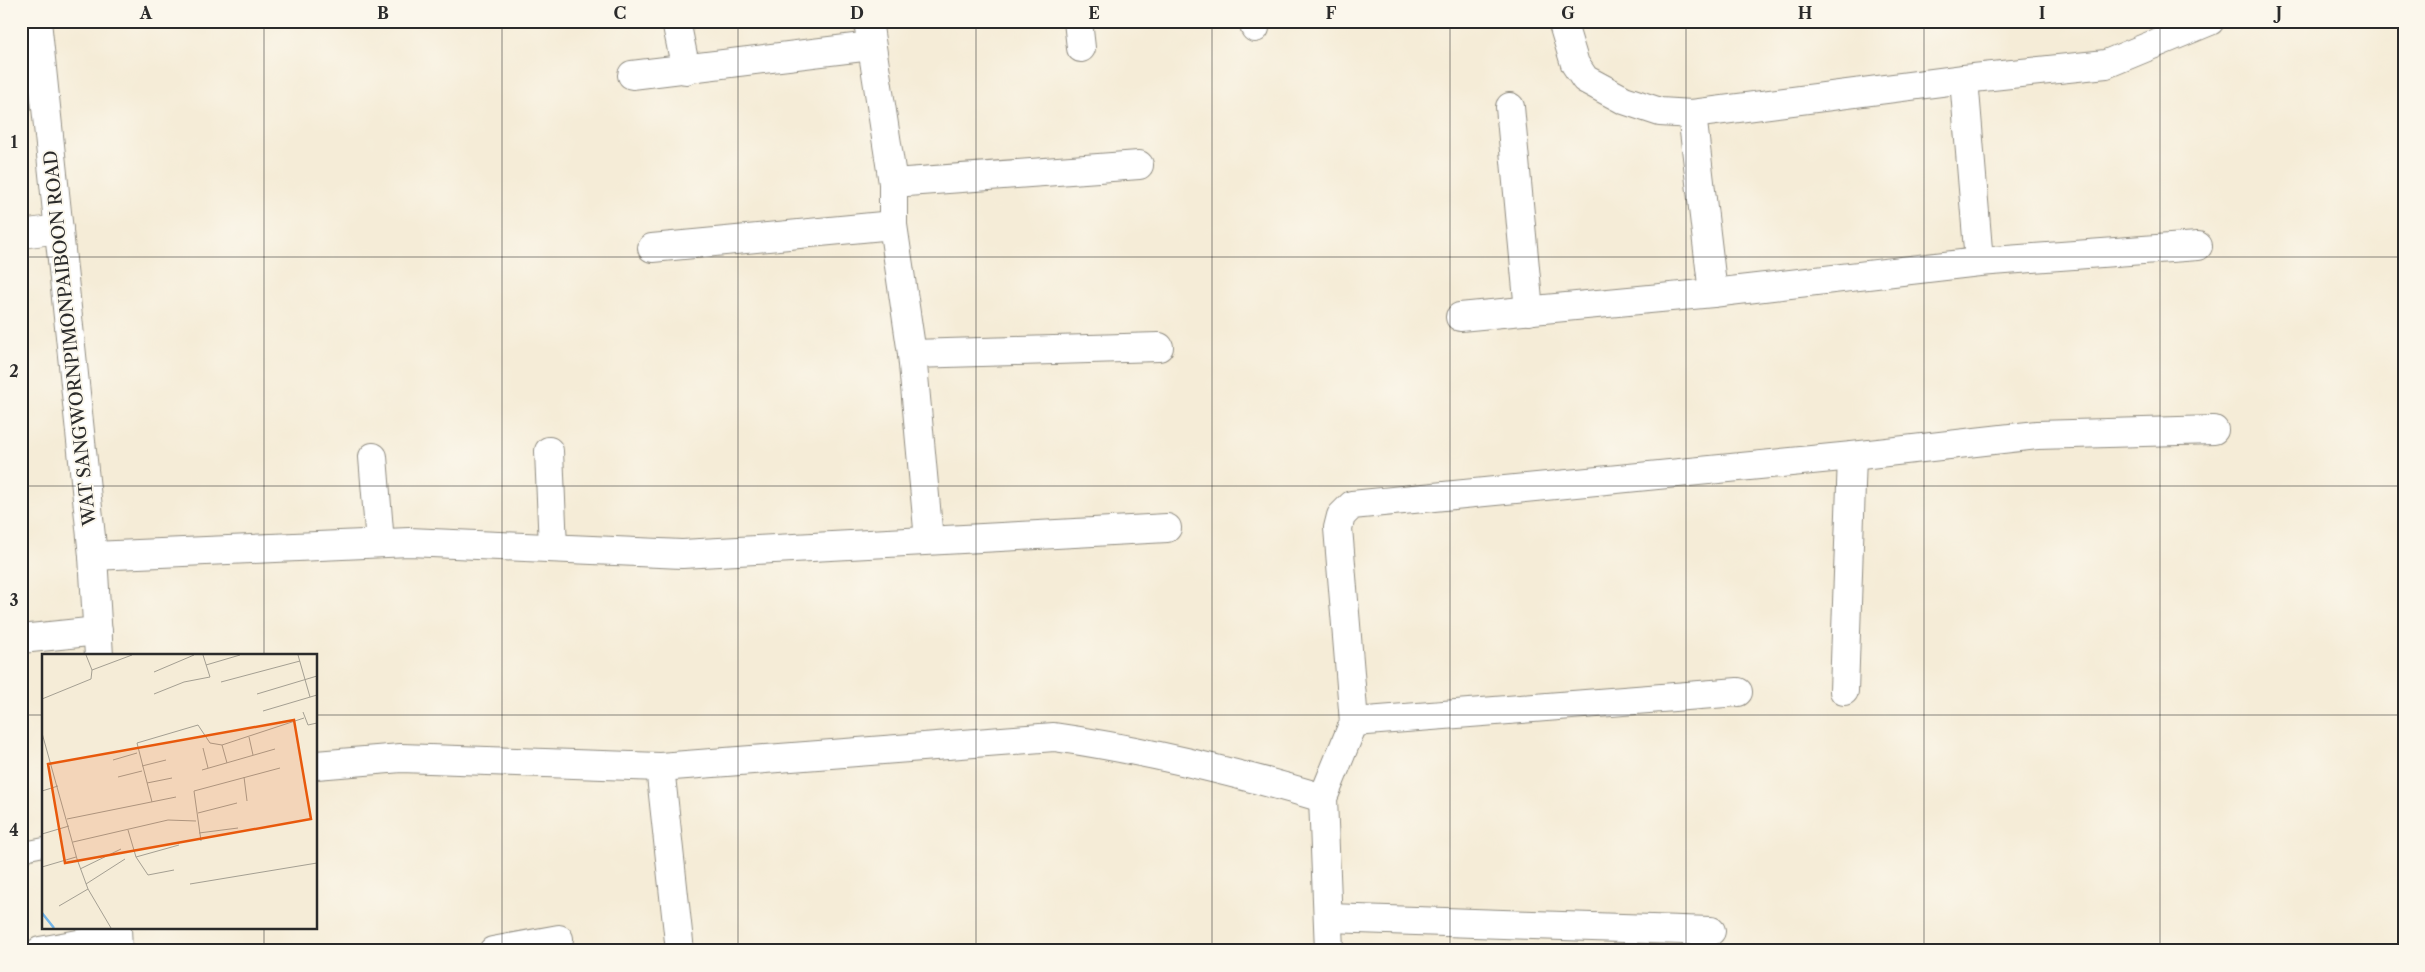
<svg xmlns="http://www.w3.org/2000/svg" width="2425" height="972" viewBox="0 0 2425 972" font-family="'Libre Caslon Text',serif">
  <rect width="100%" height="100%" fill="#fbf7ec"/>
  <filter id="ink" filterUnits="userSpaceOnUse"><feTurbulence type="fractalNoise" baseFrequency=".02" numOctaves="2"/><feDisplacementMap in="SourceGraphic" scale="10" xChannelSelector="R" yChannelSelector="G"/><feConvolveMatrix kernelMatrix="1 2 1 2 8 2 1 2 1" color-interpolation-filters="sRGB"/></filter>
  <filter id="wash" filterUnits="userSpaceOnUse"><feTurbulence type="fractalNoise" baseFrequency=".0096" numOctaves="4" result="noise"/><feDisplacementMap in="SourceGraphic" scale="20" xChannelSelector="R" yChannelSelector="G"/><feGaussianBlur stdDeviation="1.12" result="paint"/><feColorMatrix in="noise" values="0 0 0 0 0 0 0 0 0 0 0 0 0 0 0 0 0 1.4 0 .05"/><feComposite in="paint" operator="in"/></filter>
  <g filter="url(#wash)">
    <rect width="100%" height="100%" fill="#f5ecd7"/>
  </g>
  <g filter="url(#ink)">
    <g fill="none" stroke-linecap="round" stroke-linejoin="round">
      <defs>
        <path id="lane" d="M21 855 29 850 44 847"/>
        <g id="street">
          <path d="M676 21 686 70"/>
          <path d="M868 21 893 183V225L912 354 929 540"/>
          <path d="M1078 21 1081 48"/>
          <path d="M1255 21V28"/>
          <path d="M1562 21 1575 64 1585 79 1624 100 1660 112 1692 114 1964 79 2106 64 2210 21"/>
          <path d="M632 75 871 46"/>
          <path d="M1964 79 1979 262"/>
          <path d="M1510 107 1529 311"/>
          <path d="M1692 114 1713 293"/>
          <path d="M893 183 1139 165"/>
          <path d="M21 234 59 229"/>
          <path d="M652 248 893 225"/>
          <path d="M1460 317 1713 293 1979 262 2198 246"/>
          <path d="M912 354 1159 347"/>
          <path d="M549 451 553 548"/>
          <path d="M373 457 380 543"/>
          <path d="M93 556 409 542 682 554 1167 528"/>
          <path d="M21 639 98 631"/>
          <path d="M1844 691 1852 456"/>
          <path d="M1354 722 1738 692"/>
          <path d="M316 765 401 758 660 767 1054 737C1145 750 1235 772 1323 798"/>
          <path d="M660 767 680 951"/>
          <path d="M1329 918 1711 931"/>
          <path d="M40 951 117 937"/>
          <path d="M493 951 559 939"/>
          <path d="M1329 951 1323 798 1354 722 1338 528 1341 516 1352 505 1852 456 2037 435 2214 430"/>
        </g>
        <g id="secondary">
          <path d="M37 21 93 556 99 656"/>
          <path d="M117 928 118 951"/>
        </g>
      </defs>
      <use href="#lane" stroke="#908c81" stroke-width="20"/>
      <use href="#street" stroke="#908c81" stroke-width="30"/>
      <use href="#secondary" stroke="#908c81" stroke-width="30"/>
      <use href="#lane" stroke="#fff" stroke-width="18"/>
      <use href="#street" stroke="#fff" stroke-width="28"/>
      <use href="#secondary" stroke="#fff" stroke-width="28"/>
    </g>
  </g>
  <path fill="none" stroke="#2b2b2b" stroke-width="1" stroke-opacity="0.55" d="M264 21V656M502 21V951M738 21V951M976 21V951M1212 21V951M1450 21V951M1686 21V951M1924 21V951M2160 21V951M21 257H2404M21 486H2404M21 715H44M316 715H2404M264 928V951"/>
  <g text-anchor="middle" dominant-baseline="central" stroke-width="4" stroke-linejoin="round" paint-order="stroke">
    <g font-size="18" fill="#2b2b2b" stroke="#fbf7ec">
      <text transform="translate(70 338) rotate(-96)">WAT SANGWORNPIMONPAIBOON ROAD</text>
    </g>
  </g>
  <g transform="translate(42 654)">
    <rect width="275" height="275" fill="#f5ecd7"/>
    <path fill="none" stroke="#75b6ea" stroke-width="2.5" d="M0 259 12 274"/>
    <path fill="none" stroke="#a49f92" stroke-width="1" d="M256 1 268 43M164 11 198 1M50 16 90 1M112 18 152 1M179 28 258 7M112 40 142 28 168 23 161 1M215 40 275 22M0 45 49 25 50 16 44 1M221 57 275 41M261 58 266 71 275 69M0 79 35 205 46 235 69 274M207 83 211 101M180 91 185 109M161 94 166 114M71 106 95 99M100 112 124 106M160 116 233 95M76 123 100 117M202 123 205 147M105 129 130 124M0 137 16 132M110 148 95 89 156 71 168 89 180 91 262 64M156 159 195 149M25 165 134 143M86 176 94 203 106 221 132 216M157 179 196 174M0 180 27 172M159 187 152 137 238 114M31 188 126 166 154 167M94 203 137 191M0 213 34 203M38 215 79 195M44 230 83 205M148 230 275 209M17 252 46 235"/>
    <path fill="#e8590c" fill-opacity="0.15" stroke="#e8590c" stroke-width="2.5" d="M252 66 269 165 23 209 6 110Z"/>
    <rect width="275" height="275" fill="none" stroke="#2b2b2b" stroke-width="2.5"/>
  </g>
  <rect width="2425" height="972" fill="none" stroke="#fbf7ec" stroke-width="55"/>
  <rect x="28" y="28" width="2370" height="916" fill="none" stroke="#2b2b2b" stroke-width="2"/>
  <g font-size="16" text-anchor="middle" font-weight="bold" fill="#2b2b2b">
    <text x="146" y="19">A</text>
    <text x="383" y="19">B</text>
    <text x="620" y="19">C</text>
    <text x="857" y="19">D</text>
    <text x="1094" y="19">E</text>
    <text x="1331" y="19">F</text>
    <text x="1568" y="19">G</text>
    <text x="1805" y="19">H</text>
    <text x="2042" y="19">I</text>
    <text x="2279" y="19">J</text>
    <text x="14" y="148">1</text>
    <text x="14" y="377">2</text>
    <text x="14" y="606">3</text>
    <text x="14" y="836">4</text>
  </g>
</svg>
